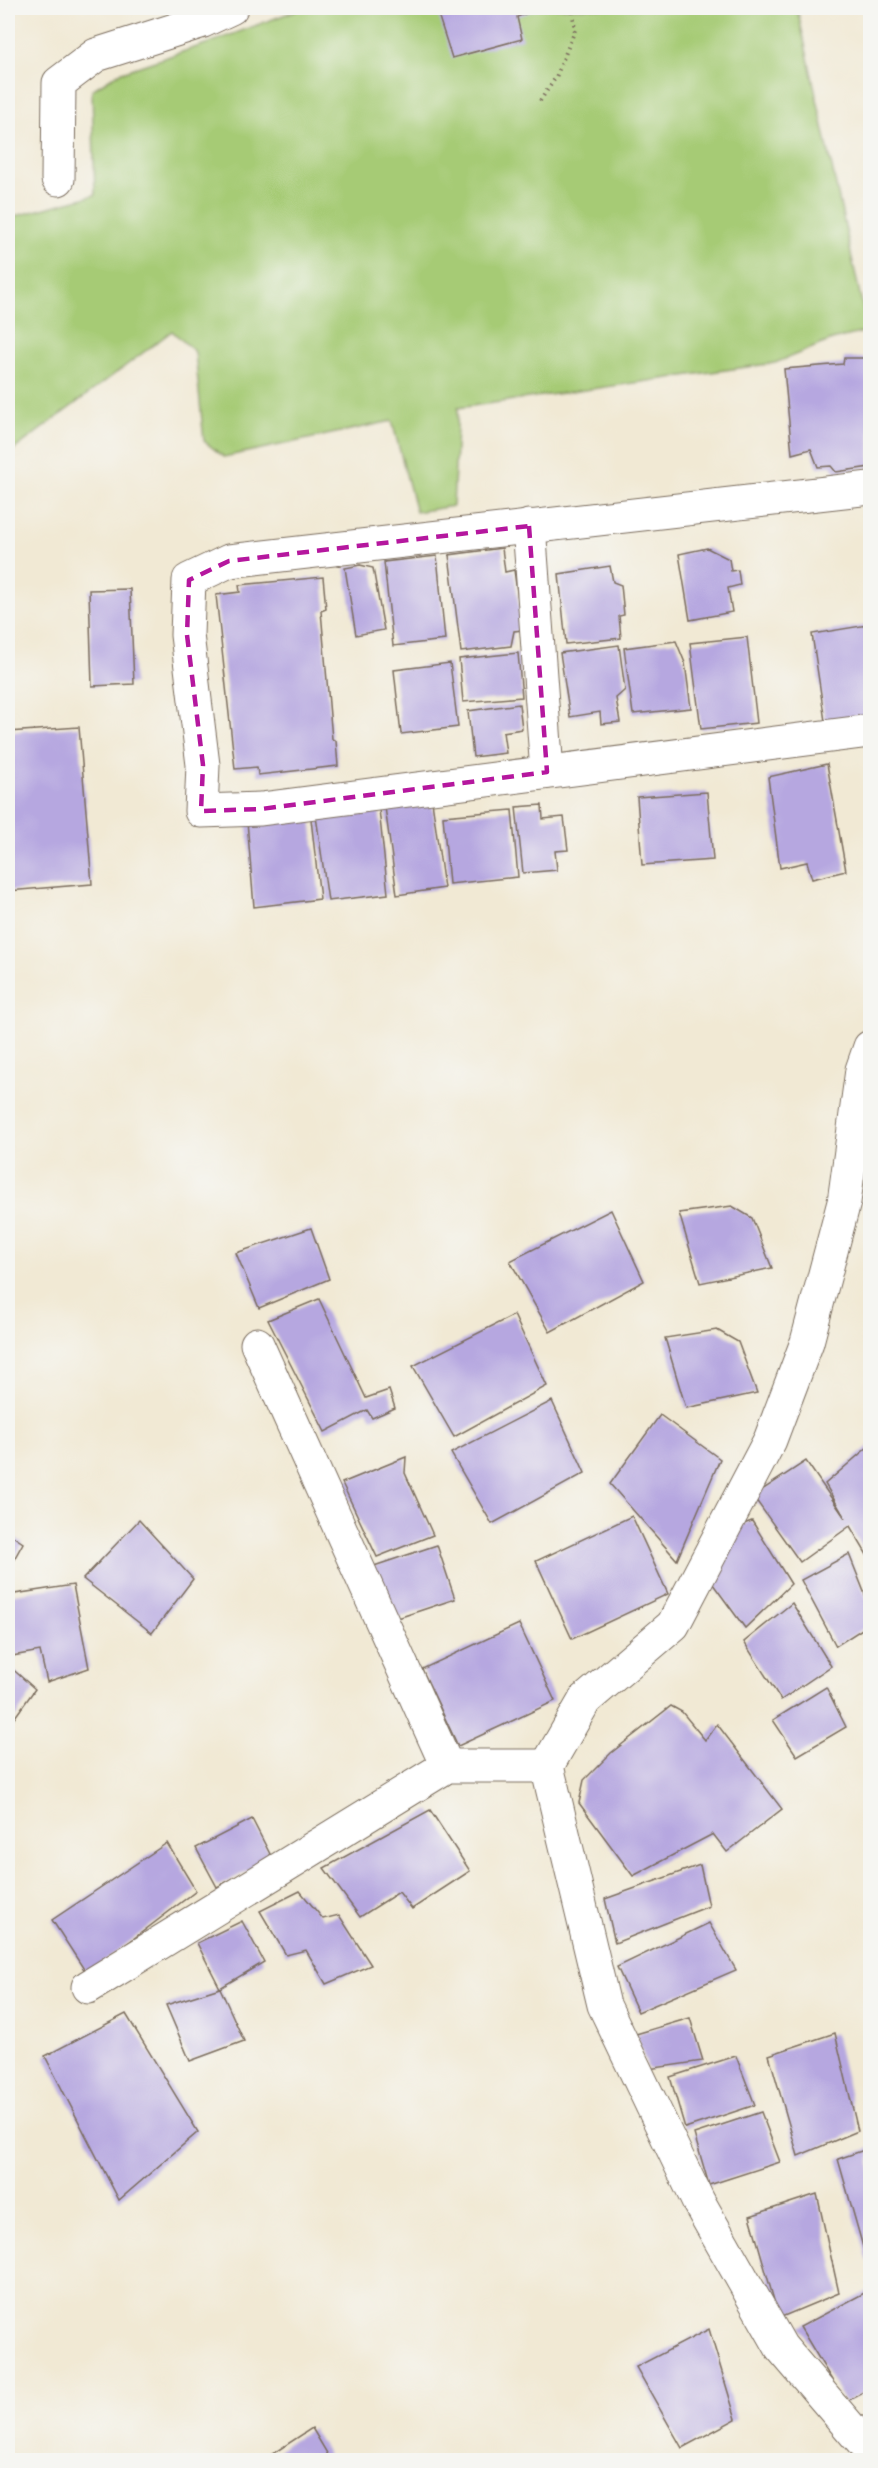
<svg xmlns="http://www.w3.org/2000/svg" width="878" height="2468" viewBox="0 0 878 2468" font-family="Itim,sans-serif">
  <rect width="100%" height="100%" fill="#f6f6f2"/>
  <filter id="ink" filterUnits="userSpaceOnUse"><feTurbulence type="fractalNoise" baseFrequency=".0167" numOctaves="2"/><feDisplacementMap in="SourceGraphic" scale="12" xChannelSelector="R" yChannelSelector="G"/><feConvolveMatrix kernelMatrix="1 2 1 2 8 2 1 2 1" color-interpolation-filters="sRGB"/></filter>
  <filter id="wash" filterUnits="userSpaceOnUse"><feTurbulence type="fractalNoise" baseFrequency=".008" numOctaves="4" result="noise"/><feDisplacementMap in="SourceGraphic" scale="24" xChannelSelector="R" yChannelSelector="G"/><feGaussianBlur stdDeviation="1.35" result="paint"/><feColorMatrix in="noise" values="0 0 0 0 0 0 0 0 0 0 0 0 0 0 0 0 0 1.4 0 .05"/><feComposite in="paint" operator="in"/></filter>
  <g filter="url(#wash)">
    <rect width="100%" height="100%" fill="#f1e9d4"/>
    <path fill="#a6cb75" stroke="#707a4a" stroke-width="1.5" d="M302 8H797L868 331 832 340 775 363 458 408 453 506 416 512 392 421 224 457 204 441 195 352 172 331 8 454V218L95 195 92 90 119 73 215 41Z"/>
    <g id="blocks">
      <g fill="#b6a7e0">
        <path d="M436 8H540L517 17 522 39 452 58Z"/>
        <path d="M844 358H870V467L836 472 831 466 818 467 811 449 792 454 784 369 843 364Z"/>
        <path d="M502 548 505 572 514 570 522 630 514 631 511 646 461 652 449 555Z"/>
        <path d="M707 548 729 559 731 571 738 570 740 585 728 588 732 612 690 620 679 554Z"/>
        <path d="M437 556 445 640 393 646 384 562Z"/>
        <path d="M360 565 373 568 384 630 356 635 345 568Z"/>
        <path d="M610 566 613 582 621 585 624 615 619 616 621 638 566 644 559 574Z"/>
        <path d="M323 577 326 609 321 611 332 739 336 741 338 766 258 775 257 767 235 769 216 595 240 592 239 585Z"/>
        <path d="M130 589 134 684 92 686 89 590Z"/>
        <path d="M867 625 870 665H866L868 683H870V721L826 728 812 634Z"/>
        <path d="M747 637 757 723 701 729 690 643Z"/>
        <path d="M676 641 685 663 691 708 633 714 624 648Z"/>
        <path d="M619 645 625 690 616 698 620 722 601 724 600 712 570 717 560 653Z"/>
        <path d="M518 653 522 697 463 702 459 659Z"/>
        <path d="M450 663 458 727 401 734 394 670Z"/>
        <path d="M519 704 522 729 503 732 506 753 473 757 468 711Z"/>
        <path d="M79 727 92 884 8 891V732Z"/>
        <path d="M827 764 846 871 812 879 807 862 780 868 768 777Z"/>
        <path d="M707 792 713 860 642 865 637 797Z"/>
        <path d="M432 801 444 888 397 895 385 807Z"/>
        <path d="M542 805 543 819 564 817 568 850 555 851 557 870 523 873 516 807Z"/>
        <path d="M379 809 388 894 328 901 316 816Z"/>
        <path d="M310 810 320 899 254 907 247 821Z"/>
        <path d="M512 810 518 877 449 884 443 816Z"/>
        <path d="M732 1206 752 1218 772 1268 700 1283 679 1213Z"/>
        <path d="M611 1210 644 1281 550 1332 510 1261Z"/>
        <path d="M311 1228 329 1279 259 1308 236 1253Z"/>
        <path d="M319 1299 366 1398 389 1390 395 1408 372 1418 367 1410 325 1432 268 1320Z"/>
        <path d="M514 1315 547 1386 454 1437 413 1366Z"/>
        <path d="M717 1330 738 1342 757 1393 686 1408 665 1338Z"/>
        <path d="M552 1401 585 1473 492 1524 451 1453Z"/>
        <path d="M660 1415 720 1459 677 1560 610 1484Z"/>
        <path d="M869 1446 870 1449V1560L850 1526 800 1562 753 1496 806 1461 845 1518 825 1484Z"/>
        <path d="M406 1457 405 1473 433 1535 377 1557 342 1483Z"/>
        <path d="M632 1516 668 1594 572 1639 536 1561Z"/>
        <path d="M139 1520 193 1579 152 1633 83 1579Z"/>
        <path d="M752 1521 791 1584 745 1628 707 1576 735 1527Z"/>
        <path d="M8 1533 23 1543 8 1570Z"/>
        <path d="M437 1545 455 1599 392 1620 374 1566Z"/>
        <path d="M849 1554 870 1607V1624L836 1646 801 1580Z"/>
        <path d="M73 1585 89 1668 47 1682 40 1651 12 1656 8 1595Z"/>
        <path d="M792 1603 831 1666 781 1700 744 1642Z"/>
        <path d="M519 1624 555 1701 458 1746 422 1669Z"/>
        <path d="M8 1665 35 1689 8 1727Z"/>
        <path d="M826 1687 846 1727 797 1756 773 1720Z"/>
        <path d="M671 1706 682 1712 705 1740 717 1724 782 1809 727 1852 713 1834 633 1876 579 1803 584 1780 611 1753Z"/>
        <path d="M430 1810 470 1871 412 1909 399 1892 360 1917 324 1868Z"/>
        <path d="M252 1819 272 1858 217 1887 196 1848Z"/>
        <path d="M167 1843 196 1891 87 1974 52 1920Z"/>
        <path d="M700 1865 709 1906 615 1943 605 1899Z"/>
        <path d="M300 1891 323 1919 339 1915 371 1965 326 1984 306 1950 286 1955 260 1911Z"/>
        <path d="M242 1921 264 1962 220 1988 197 1943Z"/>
        <path d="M709 1923 736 1970 638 2012 617 1967Z"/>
        <path d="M220 1988 244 2041 190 2061 166 2005Z"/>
        <path d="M126 2014 198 2132 119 2200 45 2056Z"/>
        <path d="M690 2018 703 2061 648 2069 636 2034Z"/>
        <path d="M835 2033 858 2131 798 2156 769 2055Z"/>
        <path d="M736 2056 755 2105 685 2128 670 2077Z"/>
        <path d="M761 2112 780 2162 709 2185 694 2134Z"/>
        <path d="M870 2148V2259L867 2261 838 2159Z"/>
        <path d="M817 2194 839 2293 779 2318 750 2216Z"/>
        <path d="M870 2290V2389L845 2402 800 2327Z"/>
        <path d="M709 2329 736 2419 682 2448 636 2367Z"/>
        <path d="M312 2428 331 2460H263Z"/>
      </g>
    </g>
  </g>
  <g filter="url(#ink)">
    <use href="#blocks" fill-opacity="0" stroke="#7b6d5e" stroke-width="1.5"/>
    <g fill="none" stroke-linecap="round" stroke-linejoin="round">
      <defs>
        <g id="minor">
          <path d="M58 179 59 83 96 55 203 21 231 8"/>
          <path d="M870 488 229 561 189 580 187 635 203 765 201 811 261 809 870 731"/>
          <path d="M529 526 547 772"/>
          <path d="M257 1344 447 1766"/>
          <path d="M88 1987 447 1766H547"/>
        </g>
        <path id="tertiary" d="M870 1047 862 1070 844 1202 807 1342 770 1440 673 1625 585 1700 547 1766 604 2005 698 2201 781 2347 870 2451"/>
      </defs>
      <use href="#minor" stroke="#7b6d5e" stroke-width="35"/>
      <use href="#tertiary" stroke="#7b6d5e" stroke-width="35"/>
      <path stroke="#7b6d5e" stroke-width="4" stroke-dasharray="1.5 4.5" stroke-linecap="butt" d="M540 101 556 77 575 30 572 8"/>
      <use href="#minor" stroke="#fff" stroke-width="33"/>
      <use href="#tertiary" stroke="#fff" stroke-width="33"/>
    </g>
  </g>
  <path fill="none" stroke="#b5179e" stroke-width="4.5" stroke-dasharray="12 8" stroke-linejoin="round" d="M529 526 547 772 261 809 201 811 203 765 187 635 189 580 229 561Z"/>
  <rect width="878" height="2468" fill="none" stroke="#f6f6f2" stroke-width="30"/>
</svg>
